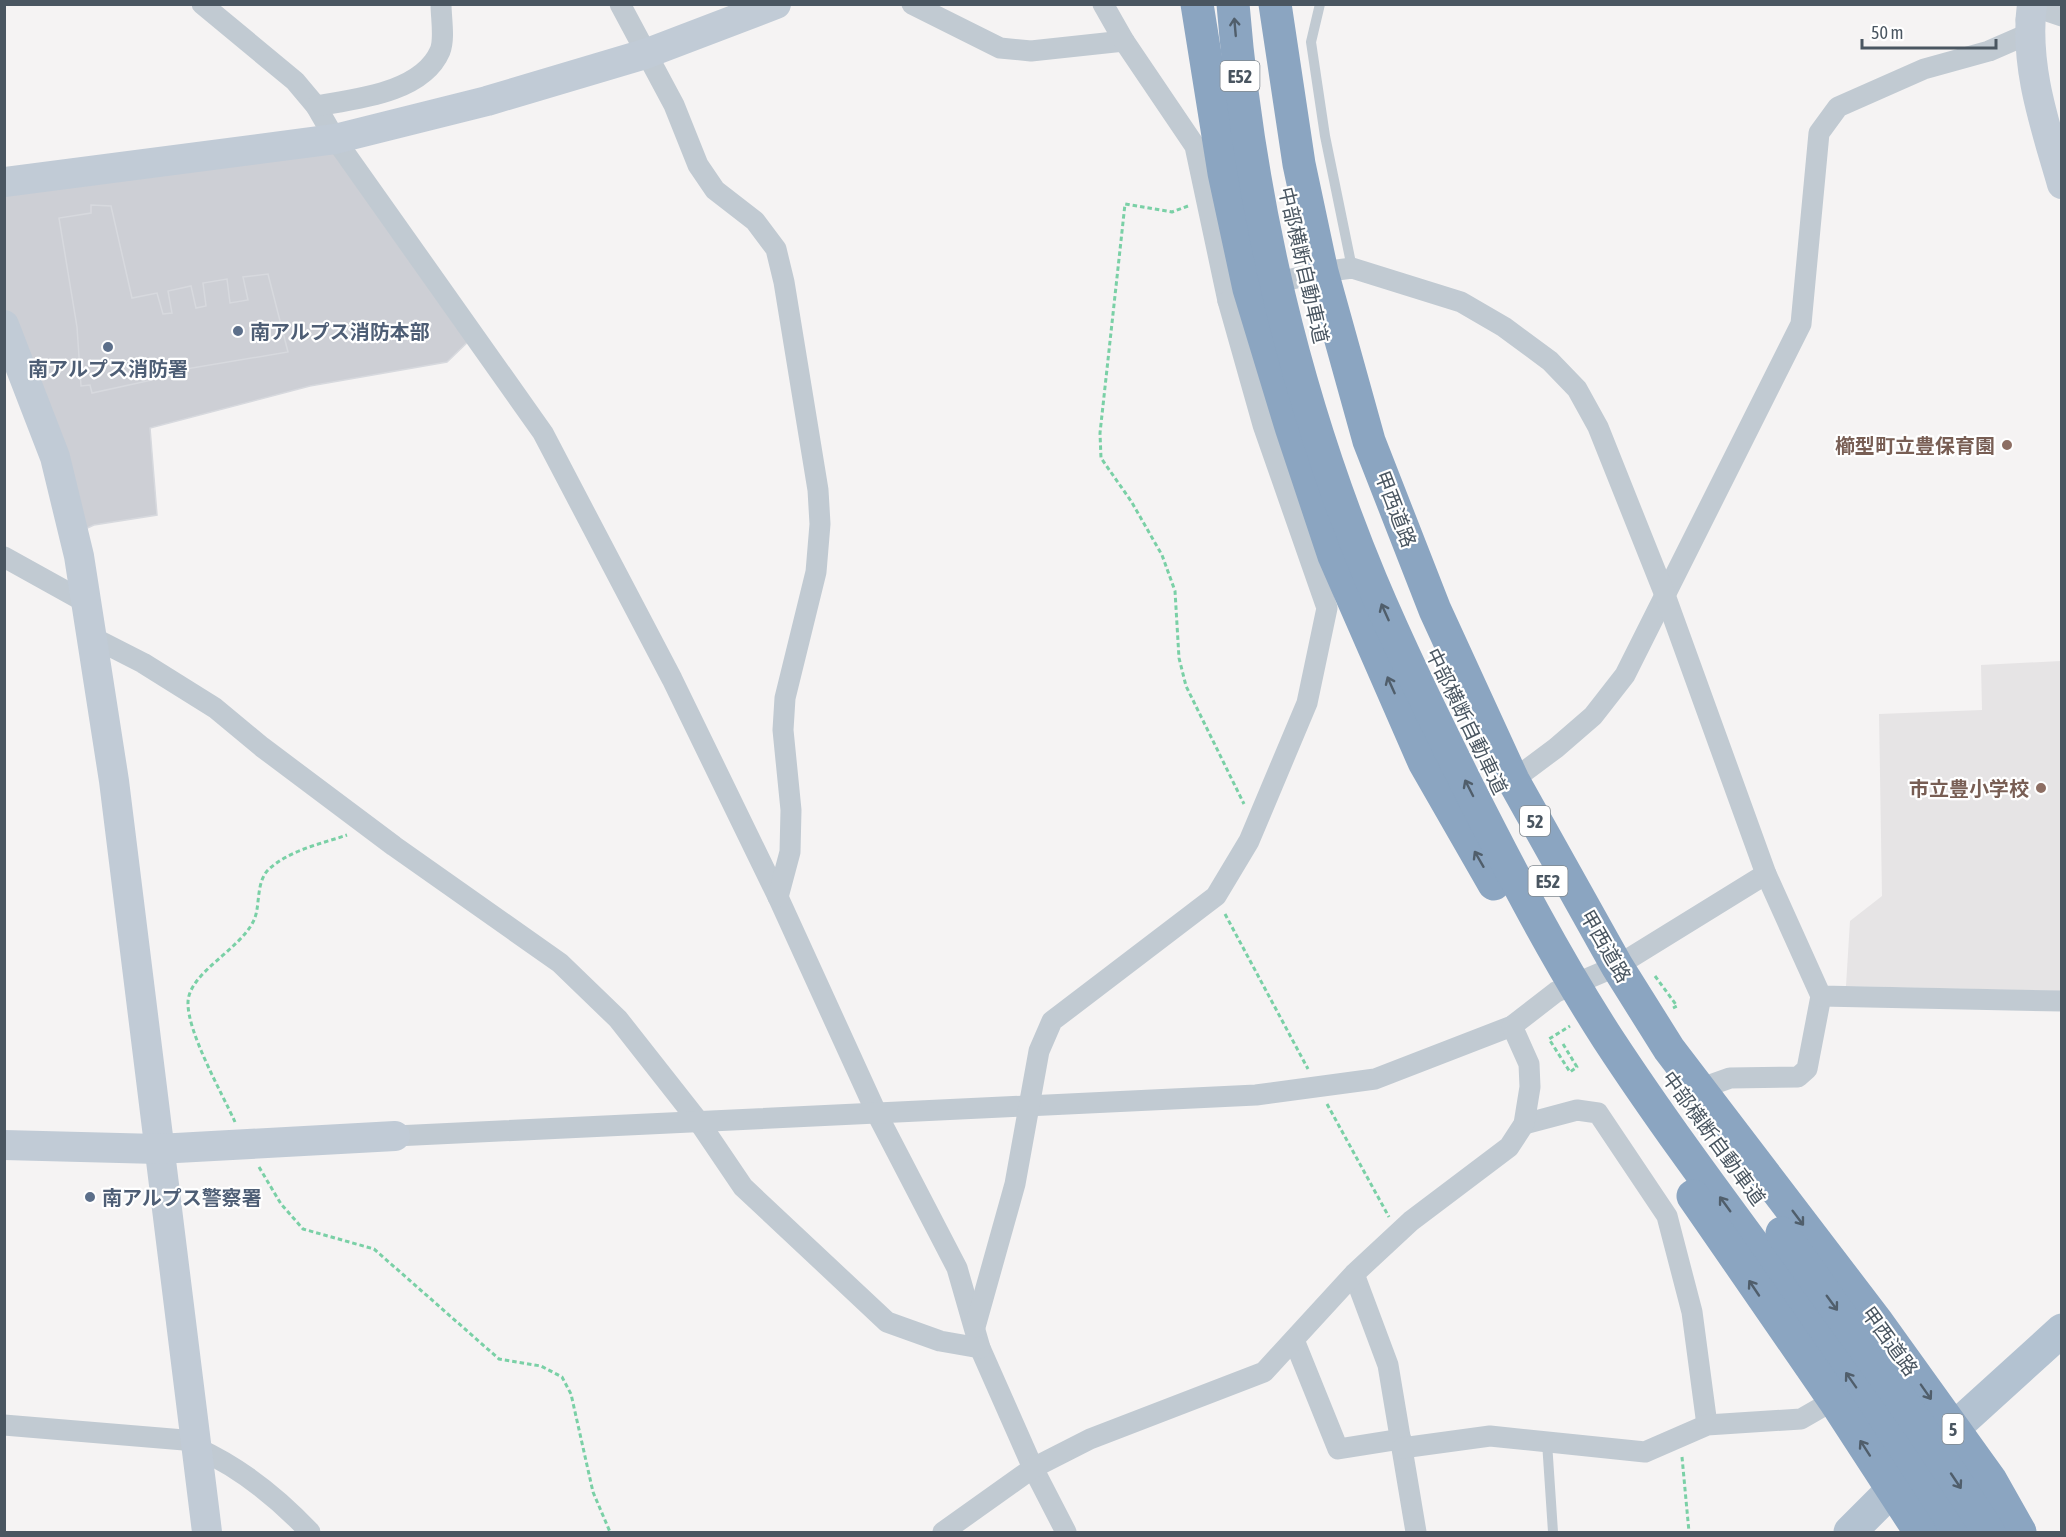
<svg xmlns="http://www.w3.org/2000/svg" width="2066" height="1537" viewBox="0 0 2066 1537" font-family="'Asap Condensed','Noto Sans JP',sans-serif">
  <rect width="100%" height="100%" fill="#f5f3f3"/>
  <path fill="#e6e4e5" d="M2061 661V991L1846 986 1850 921 1882 896 1879 714 1982 710 1981 665Z"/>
  <g fill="#cdcfd5" stroke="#d7d9de" stroke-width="1.5">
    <path d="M335 139 473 337 447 362 310 386 150 428 157 515 94 525 74 534 4 325V182Z"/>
    <path d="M91 205 111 206 132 298 157 293 163 314 172 313 168 291 191 286 196 308 206 306 203 283 227 279 230 303 248 300 243 277 268 274 288 352 150 375 152 380 92 393 90 385 81 386 77 327 59 218 91 213Z"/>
  </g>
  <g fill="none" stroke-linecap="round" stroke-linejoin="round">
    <g stroke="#7ad0a6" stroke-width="3" stroke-dasharray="4.5 3" stroke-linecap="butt">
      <path d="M1188 206 1172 212 1125 204 1100 433 1101 458 1131 501 1162 555 1175 591 1179 658 1186 686 1244 804"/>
      <path d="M1225 914 1308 1069"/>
      <path d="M1655 976 1677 1006 1673 1008"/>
      <path d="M1563 1044 1577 1067 1570 1072 1549 1039 1570 1026"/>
      <path d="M1327 1104 1389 1217"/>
      <path d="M235 1122C222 1093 187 1032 188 1002 189 973 239 950 253 922 261 908 255 884 268 870 289 850 321 844 347 835"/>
      <path d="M259 1167 281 1204 303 1229 374 1249 499 1359 541 1366 562 1377 571 1394 593 1492 610 1532"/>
      <path d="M1682 1457 1689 1532"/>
    </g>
    <g stroke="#c1cad2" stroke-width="10">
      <path d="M1320 4 1311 42 1325 136 1352 268"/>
      <path d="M1547 1442 1553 1532"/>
    </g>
    <g stroke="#c1cad2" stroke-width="21">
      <path d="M202 4 295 81 316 106 335 139 543 433 672 679 778 897 877 1114 957 1268 980 1348 1033 1468 1066 1532"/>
      <path d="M620 4 674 105 698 165 715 190 755 221 776 249 784 282 818 490 820 524 816 572 785 698 783 730 791 810 790 852 778 897"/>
      <path d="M912 4 1000 48 1031 51 1124 41"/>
      <path d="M1103 4 1124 41 1195 146 1228 301"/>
      <path d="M2032 6 2062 16"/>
      <path d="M316 106C355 99 422 93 440 51 445 39 441 18 441 4"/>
      <path d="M4 557 87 603"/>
      <path d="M92 637 143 663 215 708 262 747 394 846 560 963 618 1019 699 1122 743 1187 887 1322 940 1341 980 1348"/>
      <path d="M1513 780 1556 748 1593 716 1625 675 1801 324 1819 133 1838 107 1924 69 1989 51 2028 34 2026 20"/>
      <path d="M1699 1089 1730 1078 1798 1077 1807 1069 1821 996"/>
      <path d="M1524 1124 1577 1110 1598 1113 1667 1216 1692 1312 1707 1425"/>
      <path d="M395 1136 1256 1095 1375 1079 1512 1026 1556 992 1617 966 1766 874"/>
      <path d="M1354 1274 1388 1365 1416 1532"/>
      <path d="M975 1327 1015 1184 1039 1051 1052 1021 1216 896 1249 841 1307 703 1327 608 1263 425 1228 301 1249 289 1322 272 1352 268 1461 302 1504 327 1550 361 1577 389 1598 427 1665 595 1766 874 1821 996 2062 1001"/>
      <path d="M1294 1340 1338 1449 1401 1439"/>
      <path d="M4 1425 196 1441"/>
      <path d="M197 1448C241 1468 277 1497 310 1532"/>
      <path d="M1402 1448 1490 1436 1645 1452 1707 1425 1801 1419 1834 1400"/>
      <path d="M943 1532 1033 1468 1090 1439 1264 1372 1354 1274 1411 1221 1509 1147 1524 1124 1530 1087 1529 1064 1512 1026"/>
    </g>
    <g stroke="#c1cbd6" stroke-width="30">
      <path d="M2032 4C2024 66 2045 125 2062 184"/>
      <path d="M4 182 335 139 487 101 645 54 776 4"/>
      <path d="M4 325 55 457 79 556 114 781 207 1532"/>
      <path d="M4 1145 158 1149 395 1136"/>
    </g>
    <path stroke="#b3c2d1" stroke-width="33" d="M1850 1532 1953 1429 2062 1330"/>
    <g stroke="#8ba5c1" stroke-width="33">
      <path d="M1197 4 1224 173 1249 289 1291 427 1334 556 1424 762 1494 884"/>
      <path d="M1233 4C1249 201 1295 398 1371 580 1400 649 1433 716 1466 783 1510 870 1555 957 1608 1039 1718 1207 1849 1361 1954 1532"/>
      <path d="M1275 4 1299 164 1322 272 1369 441 1435 610 1513 780 1617 966 1669 1049 1878 1323 1990 1479 2020 1532"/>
      <path d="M1693 1196 1834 1400 1920 1532"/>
      <path d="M1782 1233 1919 1425 1989 1532"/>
    </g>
  </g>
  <defs><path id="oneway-shaft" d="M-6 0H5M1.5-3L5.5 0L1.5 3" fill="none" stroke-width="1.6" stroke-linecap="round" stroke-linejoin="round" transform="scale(1.5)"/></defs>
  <g stroke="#505e6b">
    <use href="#oneway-shaft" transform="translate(1235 27) rotate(-95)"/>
    <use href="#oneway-shaft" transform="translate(1385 612) rotate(-114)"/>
    <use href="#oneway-shaft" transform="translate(1391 685) rotate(-114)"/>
    <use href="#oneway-shaft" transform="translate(1469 788) rotate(-117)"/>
    <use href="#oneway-shaft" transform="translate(1479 859) rotate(-120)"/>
    <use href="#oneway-shaft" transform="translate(1725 1204) rotate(-126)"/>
    <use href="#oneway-shaft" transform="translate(1798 1218) rotate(53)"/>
    <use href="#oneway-shaft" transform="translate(1754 1288) rotate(-124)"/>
    <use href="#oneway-shaft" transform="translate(1832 1303) rotate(54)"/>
    <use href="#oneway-shaft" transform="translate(1851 1380) rotate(-125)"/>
    <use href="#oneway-shaft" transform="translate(1926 1392) rotate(55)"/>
    <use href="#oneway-shaft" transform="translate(1865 1448) rotate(-123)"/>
    <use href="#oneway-shaft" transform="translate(1956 1481) rotate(56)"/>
  </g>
  <g fill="#5c6f8a" stroke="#fff" stroke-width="2">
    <circle cx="238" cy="331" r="6"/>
    <circle cx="108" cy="347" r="6"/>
    <circle cx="90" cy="1197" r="6"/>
  </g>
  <g fill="#8d6e63" stroke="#fff" stroke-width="2">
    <circle cx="2007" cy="445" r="6"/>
    <circle cx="2041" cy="788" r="6"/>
  </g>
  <g text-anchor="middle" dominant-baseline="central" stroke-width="4.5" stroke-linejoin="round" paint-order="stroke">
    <g fill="#fff" stroke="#808990" stroke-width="1.5">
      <rect x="1220.5" y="61" width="39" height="30" rx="4.5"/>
      <rect x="1520" y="806" width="30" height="30" rx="4.5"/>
      <rect x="1528.5" y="866" width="39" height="30" rx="4.5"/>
      <rect x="1942.5" y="1414" width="21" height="30" rx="4.5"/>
    </g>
    <g font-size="18" font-weight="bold" fill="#4a5661">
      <text x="1240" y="76">E52</text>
      <text x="1535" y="821">52</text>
      <text x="1548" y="881">E52</text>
      <text x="1953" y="1429">5</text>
    </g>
    <g font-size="20" fill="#4a5661" stroke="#fff">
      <text transform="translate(1304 265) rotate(77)">中部横断自動車道</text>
      <text transform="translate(1396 509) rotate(69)">甲西道路</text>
      <text transform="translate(1467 721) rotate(64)">中部横断自動車道</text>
      <text transform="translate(1606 946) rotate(60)">甲西道路</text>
      <text transform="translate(1714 1138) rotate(54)">中部横断自動車道</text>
      <text transform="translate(1890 1341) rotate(54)">甲西道路</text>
    </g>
    <g font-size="20" font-weight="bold" fill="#4e5e75" stroke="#fff" text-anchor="start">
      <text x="250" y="331">南アルプス消防本部</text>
      <text x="108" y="368" text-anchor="middle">南アルプス消防署</text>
      <text x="102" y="1197">南アルプス警察署</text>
    </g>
    <g font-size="20" font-weight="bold" fill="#785e54" stroke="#fff" text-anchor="end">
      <text x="1995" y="445">櫛型町立豊保育園</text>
      <text x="2029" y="788">市立豊小学校</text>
    </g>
  </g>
  <rect width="2066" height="1537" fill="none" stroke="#4a5661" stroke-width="12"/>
  <path d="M1862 39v9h134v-9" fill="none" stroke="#4a5661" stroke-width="3"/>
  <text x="1871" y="39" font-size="18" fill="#4a5661" stroke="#ffffff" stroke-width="4.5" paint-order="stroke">50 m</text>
</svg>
